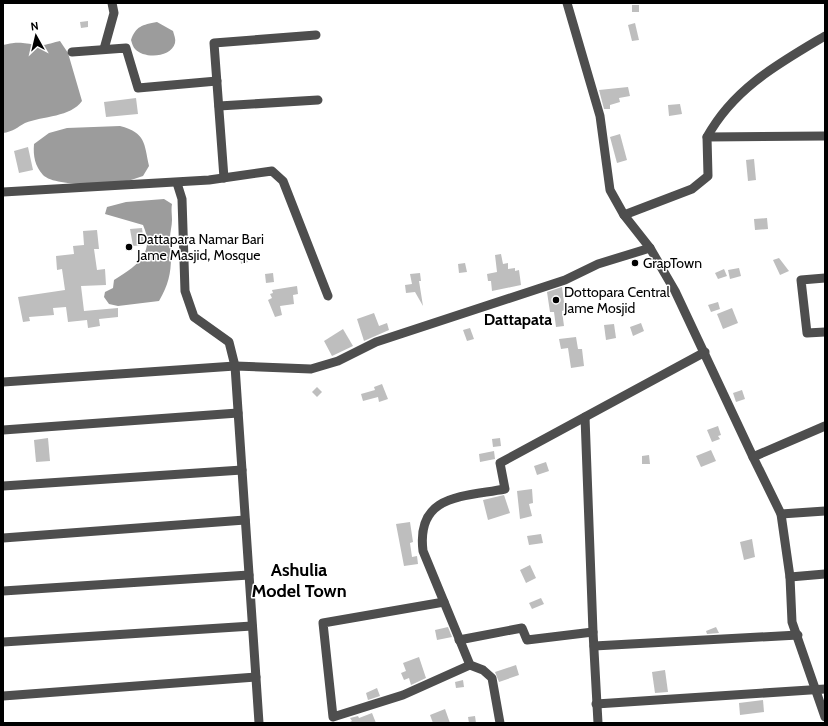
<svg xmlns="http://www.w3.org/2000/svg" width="828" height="726" viewBox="0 0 828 726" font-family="Cabin,sans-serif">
  <rect width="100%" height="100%" fill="#fff"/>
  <g fill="#9c9c9c">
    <path d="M157 22 173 31C174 35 176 39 175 43 171 58 144 59 135 49 133 47 132 43 131 40 136 26 142 25 157 22Z"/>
    <path d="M60 41 68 53 82 101C71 117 43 116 25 123 18 127 12 132 3 133V45C20 41 22 43 38 45 45 46 54 42 60 41Z"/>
    <path d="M120 126C146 133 144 143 149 166L143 176C136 178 129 181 122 182 106 184 55 187 43 175 35 166 33 156 34 144L49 133 67 128Z"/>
    <path d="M164 199 172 204C171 210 172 214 172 220 172 226 170 232 170 238 172 264 172 279 159 301L118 306 109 304 104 297 105 292 113 288 114 280C136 266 156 254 143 225L105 214 107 207 126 202Z"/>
  </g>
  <g fill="#bebebe">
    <rect x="632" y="5" width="7" height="7"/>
    <path d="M88 21V27L81 28 80 22Z"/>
    <path d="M635 23 639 40 632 41 628 25Z"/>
    <path d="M628 87 630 96 619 98 620 102 610 105V109H604L599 90Z"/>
    <path d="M136 98 138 114 106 117 104 102Z"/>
    <path d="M680 104 682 114 669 116 668 105Z"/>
    <path d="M620 134 627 160 617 163 610 137Z"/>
    <path d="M28 147 33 170 19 173 14 151Z"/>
    <path d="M754 159 756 180 748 181 746 160Z"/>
    <path d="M767 218 768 229 755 230 754 219Z"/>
    <path d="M142 228 144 245 133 246 130 229Z"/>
    <path d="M97 230 99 249H94L97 270 105 269 106 285 81 286 84 311 118 308V317L99 319 100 326 88 328 87 320 68 322 66 307 53 308 54 315 29 317 30 321 23 322 18 297 65 290 62 269 57 270 56 256 74 254 73 246 84 245 83 231Z"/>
    <path d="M247 254 248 262 241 264 240 256Z"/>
    <path d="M501 254 503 264 508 263V269L515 268V271L519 270 521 285 492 291 491 281H488L487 274 497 272 495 255Z"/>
    <path d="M779 258 789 271 780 275 773 260Z"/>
    <path d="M465 263 467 272 459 273 458 264Z"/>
    <path d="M739 268 741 276 730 279 728 270Z"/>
    <path d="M724 269 727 276 718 279 715 273Z"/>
    <path d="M273 273 274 282 266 283 265 274Z"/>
    <path d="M420 273 421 281H419L423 306 415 292 406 293 405 285 412 284 410 274Z"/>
    <path d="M297 286 298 294 293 295 294 304 280 306 282 315 275 317 268 300 272 298 270 294 273 293 272 290Z"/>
    <path d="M562 287 565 310 562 311 564 326 556 327 554 312H550L547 292Z"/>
    <path d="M718 302 720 309 711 312 708 305Z"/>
    <path d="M732 308 738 323 723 329 717 314Z"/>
    <path d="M374 313 379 326 387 323 389 330 364 341 357 319Z"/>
    <path d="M641 323 644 331 633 336 630 327Z"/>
    <path d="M614 324 616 338 606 340 604 325Z"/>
    <path d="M470 328 474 339 467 341 463 330Z"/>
    <path d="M343 329 353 346 332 356 324 341Z"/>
    <path d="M576 337 578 349H582L584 366 571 368 568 348 561 349 559 339Z"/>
    <path d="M382 384 388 399 379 402 378 397 363 401 361 394 375 390 374 387Z"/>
    <path d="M317 387 322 392 317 397 312 392Z"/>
    <path d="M742 390 745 399 736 402 733 393Z"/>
    <path d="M718 426 721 435 718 436 720 439 712 442 707 430Z"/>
    <path d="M48 438 50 461 36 462 34 440Z"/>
    <path d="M500 438 501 446 493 447 492 439Z"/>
    <path d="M711 450 716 461 701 467 696 456Z"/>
    <path d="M494 451 495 459 480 462 479 454Z"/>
    <path d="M649 455 650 464H642V456Z"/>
    <path d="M546 462 549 471 537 475 534 466Z"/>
    <path d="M532 489 533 503 529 504 532 516 520 519 517 491Z"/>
    <path d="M504 495 510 513 488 520 483 500Z"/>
    <path d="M410 522 413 542 410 543 412 557 417 556 418 564 404 566 396 524Z"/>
    <path d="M541 534 543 543 529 545 527 536Z"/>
    <path d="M752 539 755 557 744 560 740 542Z"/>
    <path d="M530 565 536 578 526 583 520 570Z"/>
    <path d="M541 598 544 604 532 609 529 603Z"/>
    <path d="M448 627 452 637 437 640 435 630Z"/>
    <path d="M716 627 719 633 707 634 706 631Z"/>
    <path d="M419 657 426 678 411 685 409 678 404 680 401 673 406 671 403 663Z"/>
    <path d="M516 665 519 675 499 682 495 672Z"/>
    <path d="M665 670 668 692 655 693 652 672Z"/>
    <path d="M463 680 464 687 456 688 455 682Z"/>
    <path d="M377 688 380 696 368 700 366 693Z"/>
    <path d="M763 700 764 712 740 715 739 703Z"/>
    <path d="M445 709 450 723H433L430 715Z"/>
    <path d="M372 713 376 723H348L352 721 350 718 358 716 359 718Z"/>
    <path d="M475 716 476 723H469L468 717Z"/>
  </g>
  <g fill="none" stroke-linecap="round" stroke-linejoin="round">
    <g stroke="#4e4e4e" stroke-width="9">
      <path d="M567 3 600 116 610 190 624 215 650 248 675 291 753 457"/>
      <path d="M104 49 114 13 112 3"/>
      <path d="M72 52 126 48 138 88 217 81"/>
      <path d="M219 106 318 100"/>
      <path d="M707 137C734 88 778 64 825 36"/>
      <path d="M224 178 214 43 316 35"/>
      <path d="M177 183 182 199 185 291 194 317 229 342 235 366 259 723"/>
      <path d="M3 192 209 180 272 171 283 181 328 296"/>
      <path d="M624 215 692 189 708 176 707 137 825 136"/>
      <path d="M825 278 801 280 807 333 825 332"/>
      <path d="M3 382 235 366 311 369 338 361 376 342 565 280 598 264 650 248"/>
      <path d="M585 417 593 632 598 723"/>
      <path d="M825 426 753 457 781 514 790 577 792 622 825 717"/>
      <path d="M3 430 238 413"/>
      <path d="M3 486 242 470"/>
      <path d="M781 514 825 511"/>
      <path d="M3 538 245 520"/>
      <path d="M790 577 825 574"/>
      <path d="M3 591 249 575"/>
      <path d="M444 602 323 623 333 717 403 695 470 665"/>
      <path d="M459 640 522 628 527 640 593 632"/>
      <path d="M3 642 252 626"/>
      <path d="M594 646 798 635"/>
      <path d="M3 696 256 677"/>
      <path d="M596 704 825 689"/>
      <path d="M500 723 492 678 483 670 470 665 423 551C416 494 463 497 505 489L500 463 705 352"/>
    </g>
  </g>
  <g fill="#000" stroke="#fff" stroke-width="1.5">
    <circle cx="129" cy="247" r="4"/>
    <circle cx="635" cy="263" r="4"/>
    <circle cx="556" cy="300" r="4"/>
  </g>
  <g text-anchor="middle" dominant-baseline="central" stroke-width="3" stroke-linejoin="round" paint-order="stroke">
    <g font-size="14" fill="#000" stroke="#fff" text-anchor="start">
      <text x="137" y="239">Dattapara Namar Bari<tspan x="137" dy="16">Jame Masjid, Mosque</tspan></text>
      <text x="643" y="263">GrapTown</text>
      <text x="564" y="292">Dottopara Central<tspan x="564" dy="16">Jame Mosjid</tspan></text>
    </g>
    <g font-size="16" font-weight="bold" fill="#000" stroke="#fff">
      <text x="518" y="319">Dattapata</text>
    </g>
    <g font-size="18" font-weight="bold" fill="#000" stroke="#fff">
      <text x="299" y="570">Ashulia<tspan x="299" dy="21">Model Town</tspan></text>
    </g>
  </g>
  <rect width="828" height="726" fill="none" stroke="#000000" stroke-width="8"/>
  <g transform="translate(36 36) rotate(352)" stroke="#ffffff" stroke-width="3" paint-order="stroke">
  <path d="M0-3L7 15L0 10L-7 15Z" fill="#000000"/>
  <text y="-6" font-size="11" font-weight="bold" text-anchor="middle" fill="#000000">N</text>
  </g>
</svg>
